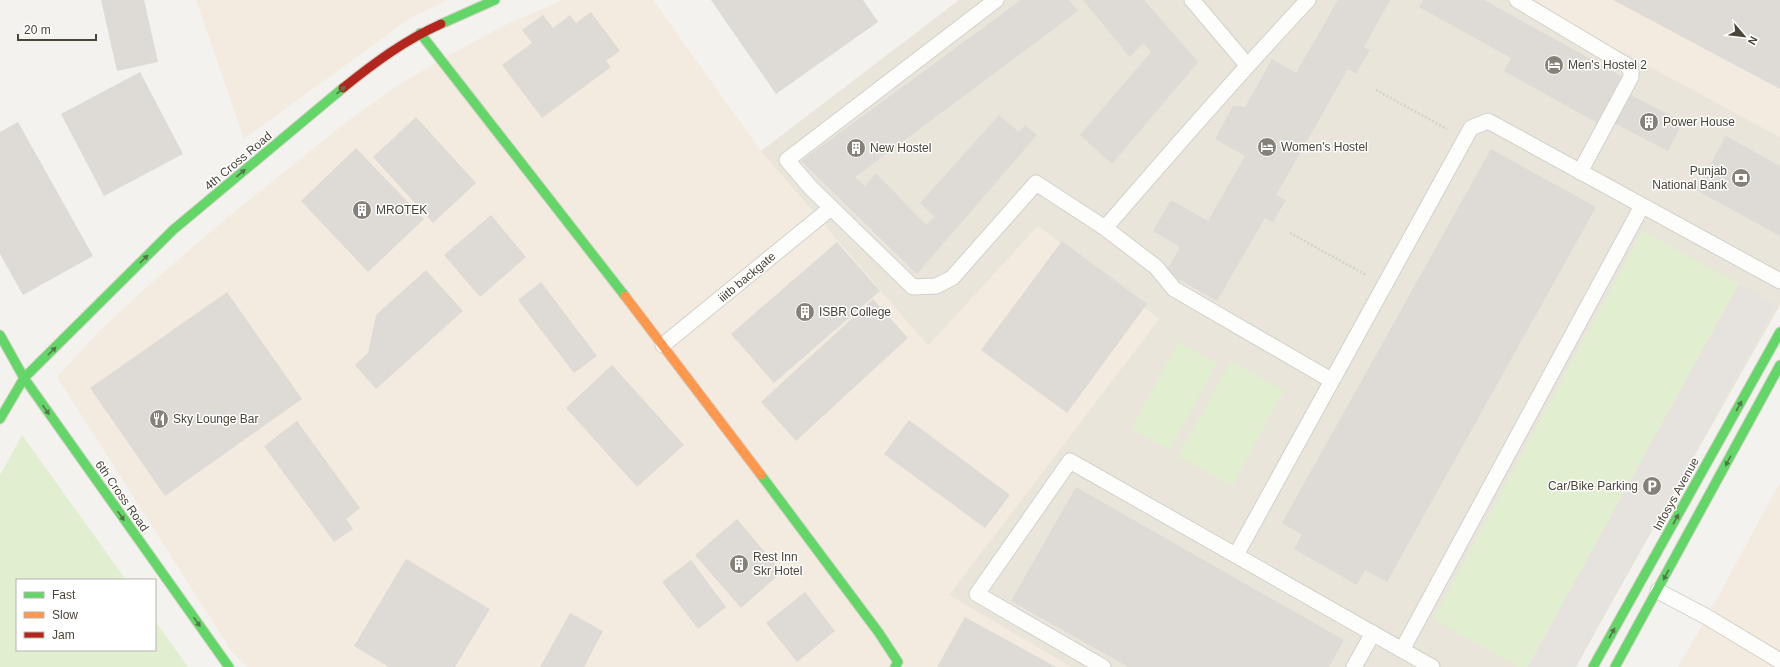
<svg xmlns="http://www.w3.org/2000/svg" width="1780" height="667" viewBox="0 0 1780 667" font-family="Arial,sans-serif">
  <rect width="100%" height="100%" fill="#f4f2ee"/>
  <g fill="#f3ebdf">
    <path d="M196 0H448L409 19 244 139Z"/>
    <path d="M563 0H653L761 151 928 346 1038 225 1159 319 949 595 1071 667H248L232 652 57 377 102 328 158 277 228 217 350 119 403 82 453 53 503 26Z"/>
    <path d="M1526 0H1780V137Z"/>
    <path d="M1780 482V667H1678L1707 617Z"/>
  </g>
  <path fill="#eae5da" d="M959 0H1526L1780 137V305L1575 667H1071L949 595 1159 319 1038 226 928 346 761 151Z"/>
  <g fill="#e1eecf">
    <path d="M1642 231 1739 284 1528 667H1518L1433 619Z"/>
    <path d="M1178 342 1217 363 1170 450 1131 429Z"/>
    <path d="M1231 361 1284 391 1232 486 1178 456Z"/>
    <path d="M22 435 126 580H17V650H155V621L188 667H0V475Z"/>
  </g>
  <path fill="#e6e3df" d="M1739 284 1776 305 1576 667H1528Z"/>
  <g fill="#dedbd6">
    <path d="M101 0H144L158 62 117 71Z"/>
    <path d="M711 0H863L878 22 776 94Z"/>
    <path d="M1021 0H1069L1078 11 855 177 865 186 876 173 926 225 935 217 920 203 999 115 1019 132 1025 125 1037 135 917 274 801 161Z"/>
    <path d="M1083 0H1144L1198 62 1112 164 1080 135 1151 52 1143 43 1130 57Z"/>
    <path d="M1338 0H1390L1364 47 1370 50 1356 74 1348 69 1276 195 1286 200 1273 222 1265 218 1217 301 1166 272 1180 247 1153 231 1171 200 1208 221 1245 156 1215 139 1233 106 1245 107 1272 59 1296 73Z"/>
    <path d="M1423 0H1484L1625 78 1599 124 1504 71 1511 58 1419 7Z"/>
    <path d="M1613 0H1780V89Z"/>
    <path d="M591 12 620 51 606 61 611 67 542 118 502 65 532 43 522 30 543 15 553 28 570 15 576 23Z"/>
    <path d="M140 72 183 154 104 196 61 114Z"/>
    <path d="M1629 94 1683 122 1668 151 1614 123Z"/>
    <path d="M416 117 476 183 433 223 373 157Z"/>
    <path d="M18 122 93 256 23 295 0 254V132Z"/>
    <path d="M1726 136 1780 166V236L1696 190Z"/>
    <path d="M356 148 424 219 368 272 301 201Z"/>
    <path d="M1491 149 1596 207 1387 582 1365 570 1357 585 1294 549 1302 535 1282 523Z"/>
    <path d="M491 215 526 257 480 297 444 255Z"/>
    <path d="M1062 241 1147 304 1067 413 981 350Z"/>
    <path d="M837 242 880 291 774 383 731 334Z"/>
    <path d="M426 270 463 311 376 389 355 365 368 353 376 315Z"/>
    <path d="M541 282 597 356 574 373 518 300Z"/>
    <path d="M227 292 302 399 165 496 90 388Z"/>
    <path d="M873 299 908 338 796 441 761 402Z"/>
    <path d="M612 365 684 445 637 487 566 408Z"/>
    <path d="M909 420 1010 495 985 528 884 454Z"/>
    <path d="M297 421 360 508 346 519 353 529 334 542 264 446Z"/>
    <path d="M1076 487 1344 640 1329 667H1128L1011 601Z"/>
    <path d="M737 519 782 572 741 608 695 555Z"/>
    <path d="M406 559 490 609 455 667H389L354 646Z"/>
    <path d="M691 560 726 607 698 629 662 582Z"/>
    <path d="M805 592 835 631 797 662 766 623Z"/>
    <path d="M570 613 603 631 584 667H540Z"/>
    <path d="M965 617 1056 667H937Z"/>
  </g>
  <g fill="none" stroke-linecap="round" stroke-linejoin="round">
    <defs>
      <g id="lane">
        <path d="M996 0 787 160 811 188 913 287 936 286 952 278 1036 183 1105 228"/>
        <path d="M1192 0 1247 65"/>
        <path d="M1308 0C1238 74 1172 151 1105 228L1156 267 1174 289 1331 380"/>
        <path d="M1517 0 1626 65 1631 70V77L1580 172"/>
        <path d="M663 345 831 208"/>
        <path d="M1236 555 1471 128 1488 121 1780 281"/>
        <path d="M1658 591 1707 617 1780 661"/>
        <path d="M1402 650 1642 206"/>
        <path d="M1103 667 977 594 1070 461 1432 667"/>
        <path d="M1354 667 1373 633"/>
      </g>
      <g id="fast">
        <path d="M441 24 495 0"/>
        <path d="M420 33 625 296"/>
        <path d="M0 335 24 378 229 667"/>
        <path d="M0 419 24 378 173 230 343 88"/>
        <path d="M761 475 879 633 898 662 895 667"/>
        <path d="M1593 667 1780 332"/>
        <path d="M1615 667 1780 365"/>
      </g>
      <path id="slow" d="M625 296 761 475"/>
      <path id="jam" d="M343 88C374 63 405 40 441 24"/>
    </defs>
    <use href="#lane" stroke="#d2d0cb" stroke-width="17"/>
    <use href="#fast" stroke="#d3cfc5" stroke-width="11"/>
    <use href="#slow" stroke="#d3cfc5" stroke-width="11"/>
    <use href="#jam" stroke="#d3cfc5" stroke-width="11"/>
    <g stroke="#d3d2cc" stroke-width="2.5" stroke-dasharray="2 2" stroke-linecap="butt">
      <path d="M1376 90 1447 129"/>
      <path d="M1290 233 1366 275"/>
    </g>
    <use href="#lane" stroke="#fdfdfc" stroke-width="15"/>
    <use href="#fast" stroke="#63d668" stroke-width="9"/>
    <use href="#slow" stroke="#ff974d" stroke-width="9"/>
    <use href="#jam" stroke="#b3261e" stroke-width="9"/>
  </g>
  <defs><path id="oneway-solid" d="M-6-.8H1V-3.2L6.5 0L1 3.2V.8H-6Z"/></defs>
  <g fill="#537749">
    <use href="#oneway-solid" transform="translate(341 90) rotate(-40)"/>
    <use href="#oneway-solid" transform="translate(241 173) rotate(-40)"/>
    <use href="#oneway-solid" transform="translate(144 259) rotate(-45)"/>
    <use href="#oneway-solid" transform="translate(52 351) rotate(-45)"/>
    <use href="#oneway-solid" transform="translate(1739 406) rotate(-61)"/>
    <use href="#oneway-solid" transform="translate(46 410) rotate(55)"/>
    <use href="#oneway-solid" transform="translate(1728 461) rotate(118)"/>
    <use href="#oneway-solid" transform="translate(121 516) rotate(55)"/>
    <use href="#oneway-solid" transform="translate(1676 519) rotate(-61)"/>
    <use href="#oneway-solid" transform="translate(1666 575) rotate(118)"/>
    <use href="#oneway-solid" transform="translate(197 622) rotate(55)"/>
    <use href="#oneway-solid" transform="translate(1612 633) rotate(-61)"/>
  </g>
  <defs>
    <symbol id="hotel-disc" viewBox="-11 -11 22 22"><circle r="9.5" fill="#868178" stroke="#fff"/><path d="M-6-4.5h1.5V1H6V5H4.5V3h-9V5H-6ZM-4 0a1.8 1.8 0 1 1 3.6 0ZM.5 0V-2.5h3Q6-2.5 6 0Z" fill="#fff"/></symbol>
    <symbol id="building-disc" viewBox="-11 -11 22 22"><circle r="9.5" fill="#868178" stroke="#fff"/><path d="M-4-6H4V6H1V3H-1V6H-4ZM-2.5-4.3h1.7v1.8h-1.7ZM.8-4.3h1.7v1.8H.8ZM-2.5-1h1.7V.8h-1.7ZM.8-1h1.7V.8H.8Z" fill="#fff"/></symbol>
    <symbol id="bank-disc" viewBox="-11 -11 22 22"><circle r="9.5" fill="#868178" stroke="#fff"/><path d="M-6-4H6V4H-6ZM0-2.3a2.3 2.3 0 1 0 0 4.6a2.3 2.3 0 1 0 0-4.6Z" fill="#fff"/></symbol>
    <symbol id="restaurant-disc" viewBox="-11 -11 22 22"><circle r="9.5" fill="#868178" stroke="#fff"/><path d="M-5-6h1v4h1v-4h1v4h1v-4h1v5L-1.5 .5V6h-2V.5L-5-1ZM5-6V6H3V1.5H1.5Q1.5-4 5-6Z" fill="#fff"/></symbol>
    <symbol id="parking-disc" viewBox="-11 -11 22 22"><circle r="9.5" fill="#868178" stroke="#fff"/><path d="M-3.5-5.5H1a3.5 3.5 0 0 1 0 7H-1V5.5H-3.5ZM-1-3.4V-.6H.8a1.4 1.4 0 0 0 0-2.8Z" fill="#fff"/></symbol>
  </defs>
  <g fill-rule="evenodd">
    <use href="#hotel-disc" x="1543" y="54" width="22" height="22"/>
    <use href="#building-disc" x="1638" y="111" width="22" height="22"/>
    <use href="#hotel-disc" x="1256" y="136" width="22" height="22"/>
    <use href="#building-disc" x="845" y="137" width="22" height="22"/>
    <use href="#bank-disc" x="1730" y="167" width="22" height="22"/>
    <use href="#building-disc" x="351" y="199" width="22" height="22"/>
    <use href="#building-disc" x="794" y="301" width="22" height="22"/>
    <use href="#restaurant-disc" x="148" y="408" width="22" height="22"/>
    <use href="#parking-disc" x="1641" y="475" width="22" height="22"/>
    <use href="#building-disc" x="728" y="553" width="22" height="22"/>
  </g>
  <g text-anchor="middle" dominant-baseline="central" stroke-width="3" stroke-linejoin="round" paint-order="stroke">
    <g font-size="12" fill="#4b4439" stroke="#fff" text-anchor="start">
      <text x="1568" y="65">Men's Hostel 2</text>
      <text x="1663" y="122">Power House</text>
      <text x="1281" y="147">Women's Hostel</text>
      <text x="870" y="148">New Hostel</text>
      <text x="1727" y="171" text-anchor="end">Punjab<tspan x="1727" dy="14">National Bank</tspan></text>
      <text x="376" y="210">MROTEK</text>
      <text x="819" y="312">ISBR College</text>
      <text x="173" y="419">Sky Lounge Bar</text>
      <text x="1638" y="486" text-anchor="end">Car/Bike Parking</text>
      <text x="753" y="557">Rest Inn<tspan x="753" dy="14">Skr Hotel</tspan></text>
    </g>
    <g font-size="12" fill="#4b4439" stroke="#fff">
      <text transform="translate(238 161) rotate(-40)">4th Cross Road</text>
      <text transform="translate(747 277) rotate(-40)">iiitb backgate</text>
      <text transform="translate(1676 494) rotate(-61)">Infosys Avenue</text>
      <text transform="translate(122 496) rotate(55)">6th Cross Road</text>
    </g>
  </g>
  <rect x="16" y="579" width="140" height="72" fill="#ffffff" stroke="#b7b4b0"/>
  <rect x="24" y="592" width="20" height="6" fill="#63d668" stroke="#b7b4b0"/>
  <text x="52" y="599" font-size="12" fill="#4b4439">Fast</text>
  <rect x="24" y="612" width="20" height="6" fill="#ff974d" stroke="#b7b4b0"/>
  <text x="52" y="619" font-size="12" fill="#4b4439">Slow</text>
  <rect x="24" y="632" width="20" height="6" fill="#b3261e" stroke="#b7b4b0"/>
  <text x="52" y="639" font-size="12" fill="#4b4439">Jam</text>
  <g transform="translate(1744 36) rotate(118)" stroke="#ffffff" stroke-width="3" paint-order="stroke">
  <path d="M0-3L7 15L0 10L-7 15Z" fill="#4b4439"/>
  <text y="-6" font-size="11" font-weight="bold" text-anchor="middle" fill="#4b4439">N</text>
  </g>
  <path d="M18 34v6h78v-6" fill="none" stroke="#4b4439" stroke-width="2"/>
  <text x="24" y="34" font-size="12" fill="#4b4439" stroke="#ffffff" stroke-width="3" paint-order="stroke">20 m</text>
</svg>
